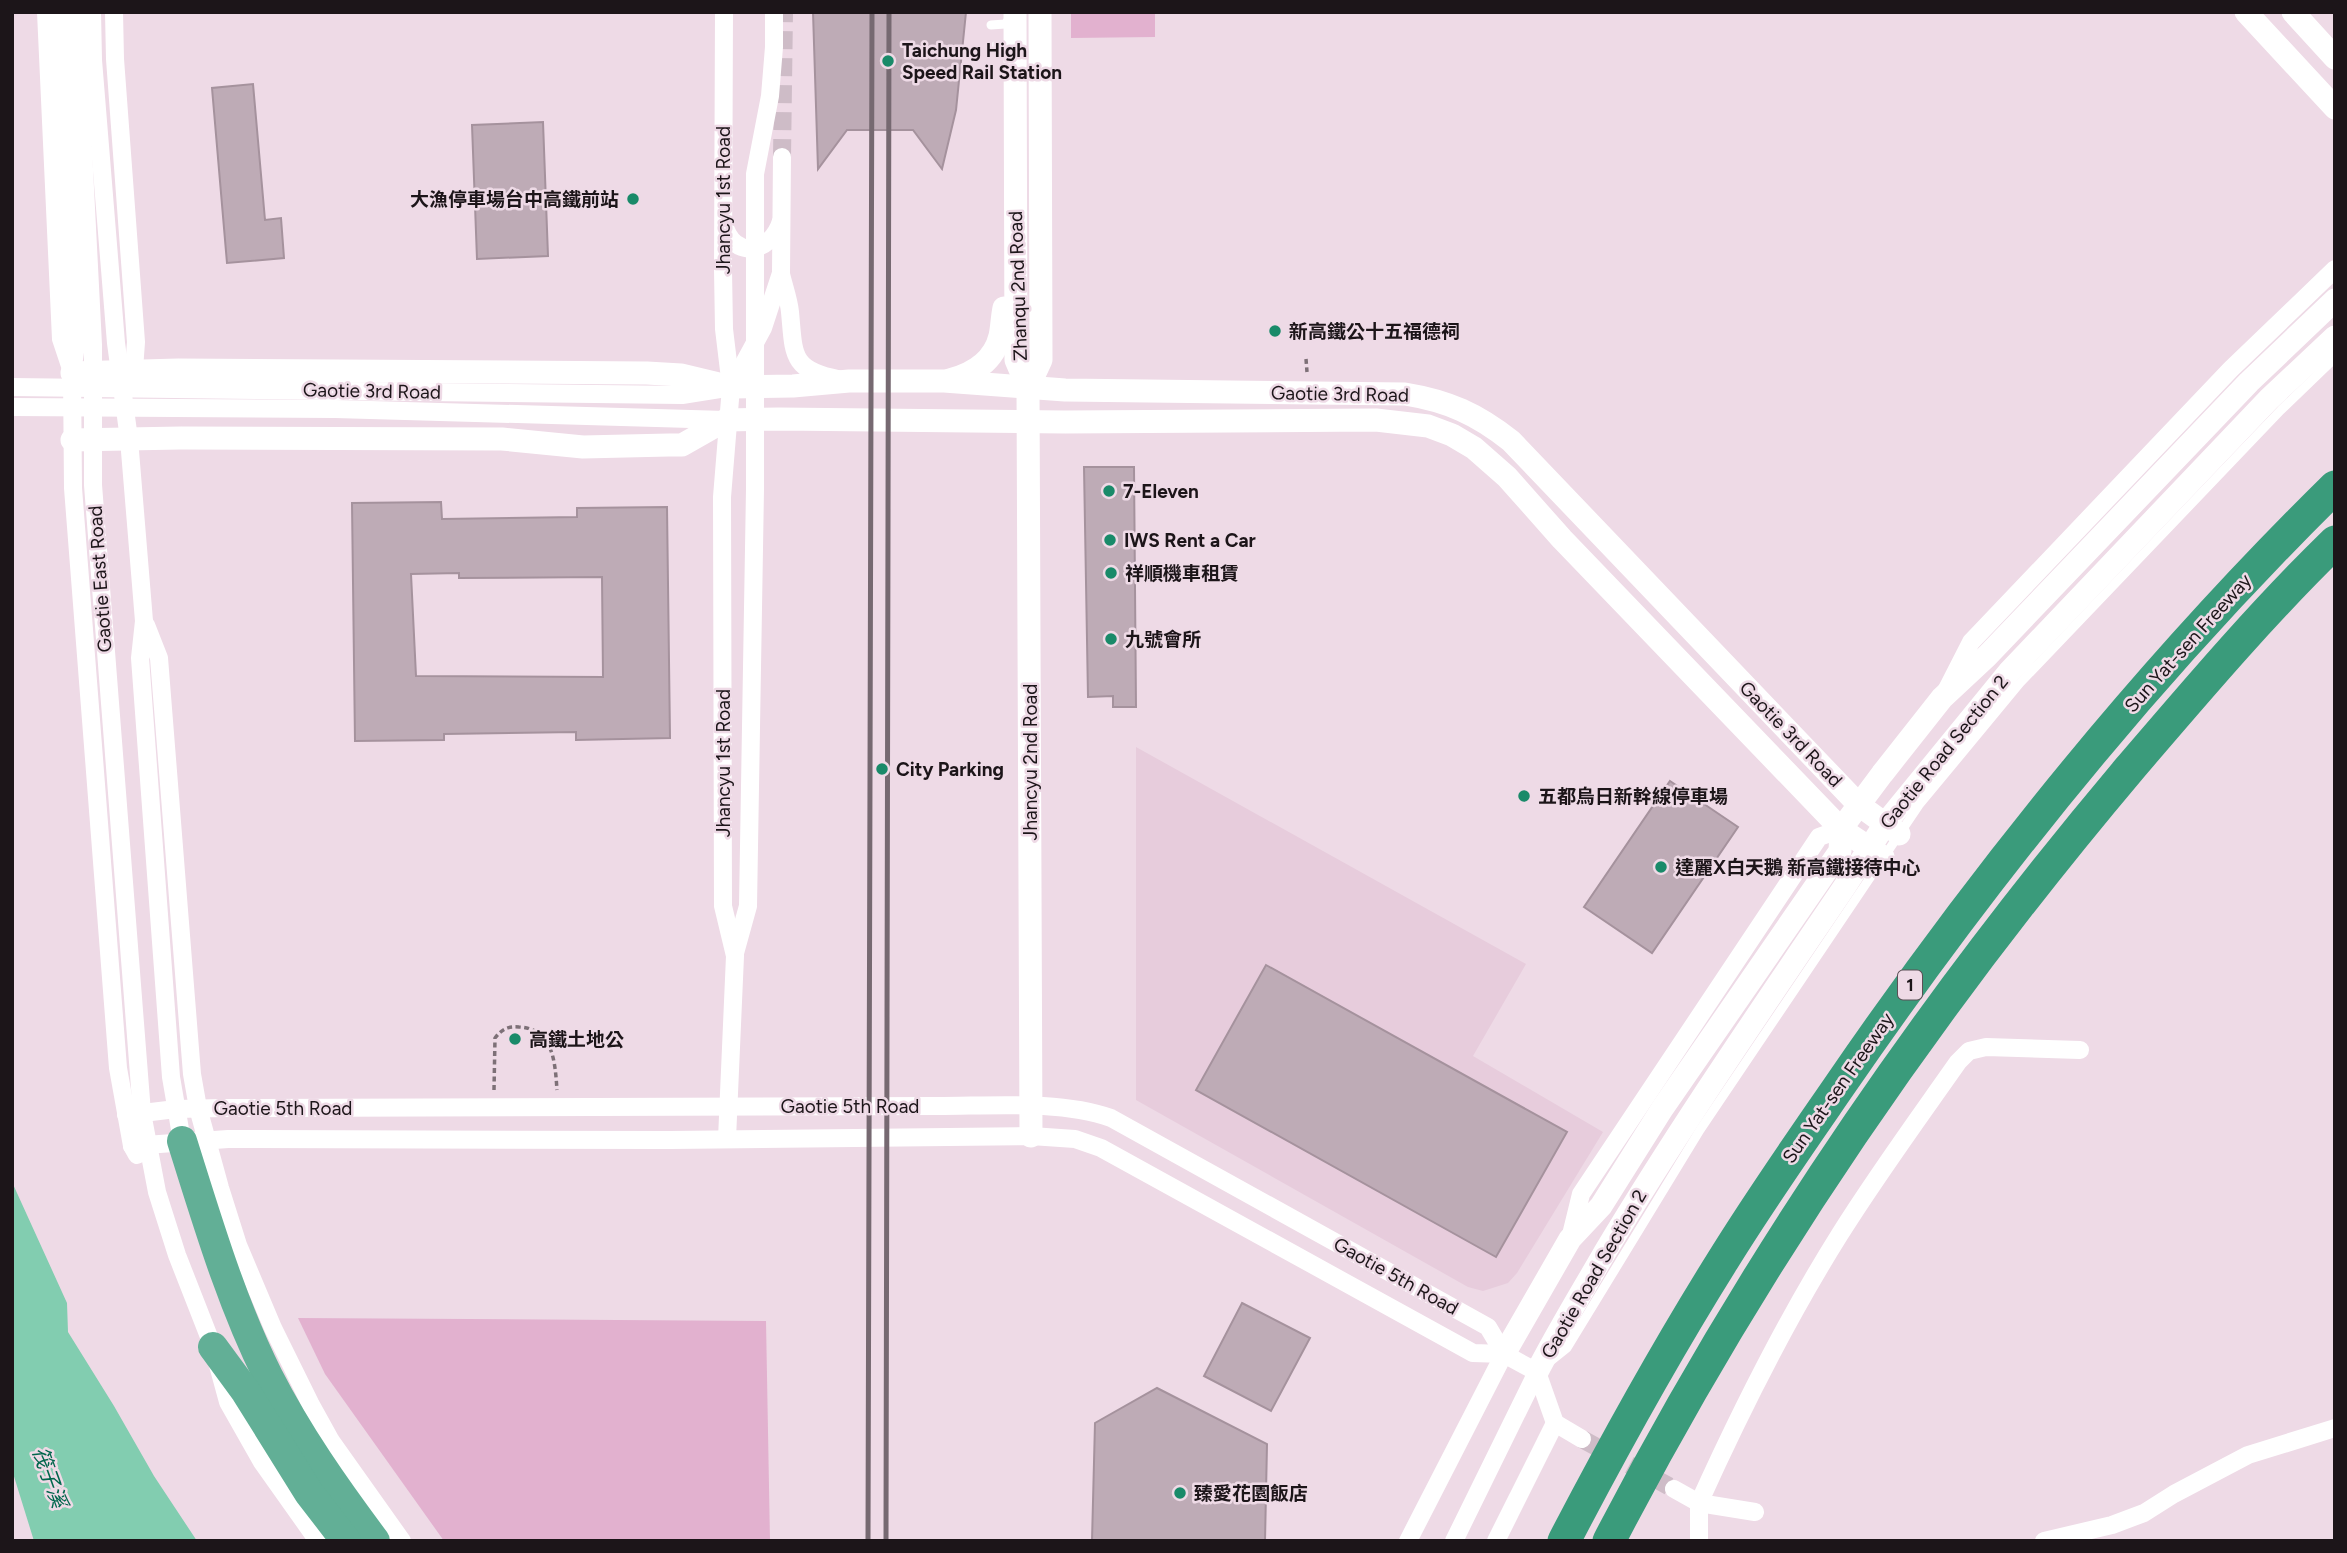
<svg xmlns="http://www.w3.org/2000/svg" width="2347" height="1553" viewBox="0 0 2347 1553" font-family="Figtree,'Noto Sans TC',sans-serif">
  <rect width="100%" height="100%" fill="#eedae6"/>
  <path fill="#e7ccdc" d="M1136 747 1526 964 1473 1056 1603 1132 1517 1273 1508 1283 1483 1291 1468 1287 1136 1100Z"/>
  <g fill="#e2b1cf">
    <path d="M1071 12H1155V37L1071 38Z"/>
    <path d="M298 1318 766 1321 770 1541H444L325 1374Z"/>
  </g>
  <path fill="#82cdb0" d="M12 1182 67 1303 68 1332 114 1406 154 1476 197 1541H34L12 1470Z"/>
  <g fill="#beabb6" stroke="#a5929d" stroke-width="2" fill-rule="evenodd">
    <path d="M813 12H966L956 110 942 169 913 130H847L818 169Z"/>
    <path d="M253 84 265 220 281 218 284 258 227 263 212 88Z"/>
    <path d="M543 122 548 256 477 259 472 125Z"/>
    <path d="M1084 467H1134L1136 707H1113V696L1088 697Z"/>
    <path d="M441 502 442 519 577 517V508L667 507 670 738 576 740V732L444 734V740L355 741 352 503ZM459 573V578L602 577 603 677 416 676 411 574Z"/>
    <path d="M1670 781 1738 827 1652 953 1584 907Z"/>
    <path d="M1266 965 1567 1132 1496 1257 1196 1090Z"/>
    <path d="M1242 1303 1310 1338 1271 1411 1204 1376Z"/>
    <path d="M1157 1388 1267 1444 1265 1541H1092L1095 1423Z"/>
  </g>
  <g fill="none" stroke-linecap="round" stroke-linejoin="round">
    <g stroke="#cebcc7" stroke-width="18" stroke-dasharray="18 9" stroke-linecap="butt">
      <path d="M782 157 784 12"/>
      <path d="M1582 1439 1674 1489"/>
    </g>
    <g stroke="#7d7077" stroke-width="3.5" stroke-dasharray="5 3.5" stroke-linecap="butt">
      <path d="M1306 359 1307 372"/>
      <path d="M494 1090 495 1038C502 1029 508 1026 519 1027 554 1029 555 1063 557 1090"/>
    </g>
    <g stroke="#fff" stroke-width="9">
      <path d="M991 25 1005 24 1011 17"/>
      <path d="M995 46 1002 47 1012 53"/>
      <path d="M1552 1360 1567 1348 1700 1130 1919 805 2020 683 2281 410 2335 358"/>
    </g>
    <g stroke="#fff" stroke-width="18">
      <path d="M46 12 61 339 70 366"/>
      <path d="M62 12 77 338 72 373 73 488 118 1068 132 1146 137 1155"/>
      <path d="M76 12 93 345V485L142 1113 157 1192 177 1255 213 1347 228 1402 262 1462 318 1541"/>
      <path d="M92 12 93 60 116 343 129 439 144 621 140 658 171 1077 182 1141"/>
      <path d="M114 12 115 59 136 342 133 383"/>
      <path d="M724 12 723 270 724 329 731 387 722 497 723 906 735 956 727 1139"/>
      <path d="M724 224C733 260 771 254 781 221"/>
      <path d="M781 274C784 287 789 300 790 312 794 353 790 370 838 379"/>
      <path d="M12 387 682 395 726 388"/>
      <path d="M731 387 763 328 781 273 782 157"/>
      <path d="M12 407 335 409 726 420"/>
      <path d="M146 625 159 658 192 1074 198 1108 220 1188 238 1245 273 1328 310 1403 331 1441 402 1541"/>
      <path d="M1947 689 1971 642 2231 369 2335 269"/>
      <path d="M735 953 748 906 755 489V174L770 96 774 47V12"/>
      <path d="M126 1115 176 1109 223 1108 937 1106C992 1106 1060 1100 1111 1118L1488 1327 1504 1354 1537 1372"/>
      <path d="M132 1146 228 1139 670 1140 1031 1136 1075 1139 1101 1148 1473 1353 1504 1354"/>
      <path d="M1570 1239 1581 1194 1819 837 1841 829"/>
      <path d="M1537 1372 1555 1423 1582 1439"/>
      <path d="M1674 1489 1699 1503V1541"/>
      <path d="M1755 1512 1699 1503C1741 1410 1786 1320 1840 1234 1877 1175 1918 1119 1958 1062L1969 1051 1986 1047 2080 1050"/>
      <path d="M1408 1541 1504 1354"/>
      <path d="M1454 1541 1537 1372"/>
      <path d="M1496 1541 1555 1423"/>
      <path d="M2044 1541 2112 1525 2144 1513 2174 1494 2248 1455 2335 1428"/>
    </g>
    <g stroke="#fff" stroke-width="23">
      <path d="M1015 12 1016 360 1028 388 1031 1136"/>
      <path d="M2246 12 2335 108"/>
      <path d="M2293 12 2335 58"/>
      <path d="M72 373 178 370 647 373 681 375 731 387 793 386 849 381H944L1065 390 1405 394C1448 401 1477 414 1511 441L1859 805 1899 834"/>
      <path d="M950 380C973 374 994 361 1000 336 1002 327 1002 317 1004 308"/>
      <path d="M1028 388 1041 360 1040 12"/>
      <path d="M72 440 181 438 502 439 583 447 669 445H682L726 420 779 419 1065 422 1376 420 1428 426 1452 435 1474 448 1507 477 1562 539 1841 829 1883 857"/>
      <path d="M1504 1354 1570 1239 1601 1206 1662 1109 1840 851 1841 829 1882 774 1942 698 1987 656 2249 382 2335 300"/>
      <path d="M1537 1372C1558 1331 1582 1292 1605 1252 1680 1127 1763 1007 1845 886L1885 824 2009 672 2269 399 2335 337"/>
    </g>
    <g stroke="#62af96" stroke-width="30">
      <path d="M182 1141C207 1220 231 1302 268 1376 298 1435 336 1489 375 1541"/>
      <path d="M213 1347 246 1392 309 1493 346 1541"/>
    </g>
    <g stroke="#3a9b7b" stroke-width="33">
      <path d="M1564 1541C1614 1445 1666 1351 1723 1260 1760 1200 1800 1143 1840 1085 1987 871 2150 669 2335 487"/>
      <path d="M1609 1541C1752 1265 1930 1005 2130 768 2196 691 2262 613 2335 542"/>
    </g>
    <g stroke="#766971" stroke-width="5">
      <path d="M868 1541 872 12"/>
      <path d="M886 1541 889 12"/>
    </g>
  </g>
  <g fill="#198a69" stroke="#eedae6" stroke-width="2.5">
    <circle cx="888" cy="61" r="7"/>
    <circle cx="633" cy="199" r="7"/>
    <circle cx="1275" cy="331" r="7"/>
    <circle cx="1109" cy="491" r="7"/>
    <circle cx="1110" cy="540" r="7"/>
    <circle cx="1111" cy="573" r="7"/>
    <circle cx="1111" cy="639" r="7"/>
    <circle cx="882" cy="769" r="7"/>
    <circle cx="1524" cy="796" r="7"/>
    <circle cx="1661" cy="867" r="7"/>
    <circle cx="515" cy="1039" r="7"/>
    <circle cx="1180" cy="1493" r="7"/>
  </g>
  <g text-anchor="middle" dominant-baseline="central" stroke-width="5" stroke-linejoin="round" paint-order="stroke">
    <rect fill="#eedae6" stroke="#5b5056" stroke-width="2" x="1898" y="970.5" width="24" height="29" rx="5"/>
    <g font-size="18" font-weight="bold" fill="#1c1519">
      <text x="1910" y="985">1</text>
    </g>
    <g font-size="19" font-weight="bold" fill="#1c1519" stroke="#eedae6" text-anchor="start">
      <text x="902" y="50">Taichung High<tspan x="902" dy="22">Speed Rail Station</tspan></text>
      <text x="619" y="199" text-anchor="end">大漁停車場台中高鐵前站</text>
      <text x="1289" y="331">新高鐵公十五福德祠</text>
      <text x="1123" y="491">7-Eleven</text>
      <text x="1124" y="540">IWS Rent a Car</text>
      <text x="1125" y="573">祥順機車租賃</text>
      <text x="1125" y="639">九號會所</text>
      <text x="896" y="769">City Parking</text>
      <text x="1538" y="796">五都烏日新幹線停車場</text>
      <text x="1675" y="867">達麗X白天鵝 新高鐵接待中心</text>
      <text x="529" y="1039">高鐵土地公</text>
      <text x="1194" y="1493">臻愛花園飯店</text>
    </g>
    <g font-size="19" fill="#1c1519" stroke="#eedae6">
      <text transform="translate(723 200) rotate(-90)">Jhancyu 1st Road</text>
      <text transform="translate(1018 286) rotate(-92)">Zhanqu 2nd Road</text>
      <text transform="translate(372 391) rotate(1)">Gaotie 3rd Road</text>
      <text transform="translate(1340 394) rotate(1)">Gaotie 3rd Road</text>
      <text transform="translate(100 579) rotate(-94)">Gaotie East Road</text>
      <text transform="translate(2188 643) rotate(-48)">Sun Yat-sen Freeway</text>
      <text transform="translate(1791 734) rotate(46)">Gaotie 3rd Road</text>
      <text transform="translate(1944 752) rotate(-51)">Gaotie Road Section 2</text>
      <text transform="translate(1030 762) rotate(-90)">Jhancyu 2nd Road</text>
      <text transform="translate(723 763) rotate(-90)">Jhancyu 1st Road</text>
      <text transform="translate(1838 1088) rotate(-55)">Sun Yat-sen Freeway</text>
      <text x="850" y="1106">Gaotie 5th Road</text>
      <text x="283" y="1108">Gaotie 5th Road</text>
      <text transform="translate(1594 1274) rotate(-60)">Gaotie Road Section 2</text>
      <text transform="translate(1396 1276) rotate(29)">Gaotie 5th Road</text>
    </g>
    <g font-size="21" font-style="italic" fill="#00664c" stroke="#eedae6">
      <text transform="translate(50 1477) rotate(70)">筏子溪</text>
    </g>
  </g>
  <rect width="2347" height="1553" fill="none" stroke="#1c1519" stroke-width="28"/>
</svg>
